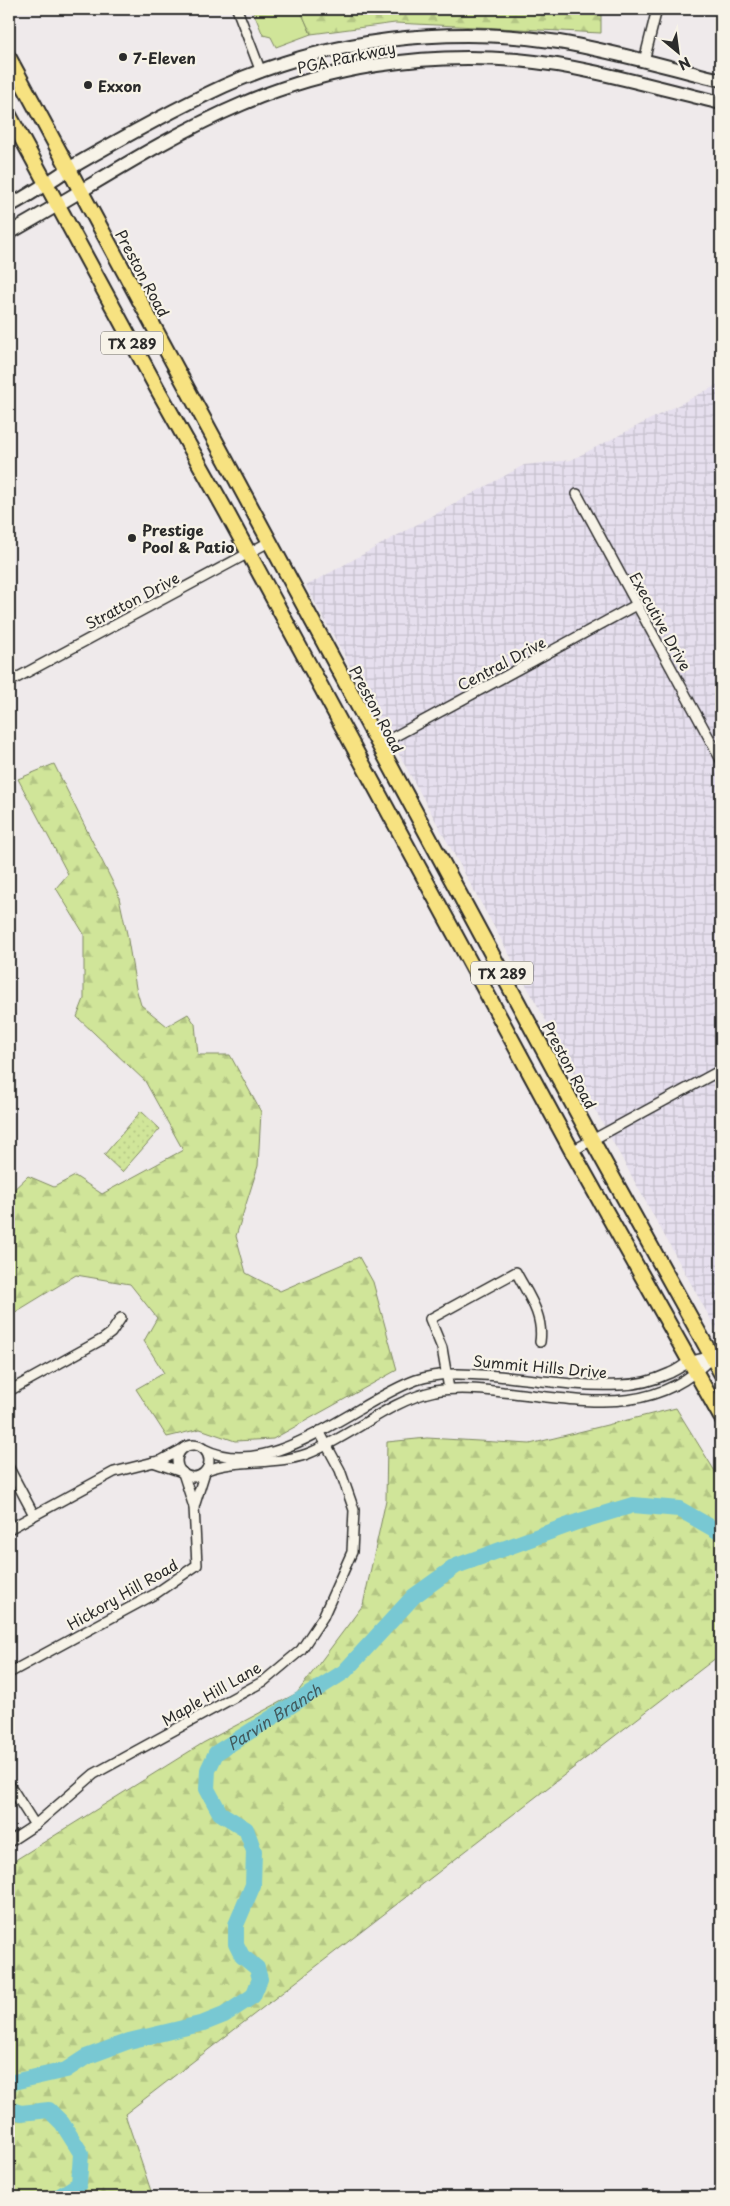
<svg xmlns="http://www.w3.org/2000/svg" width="730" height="2206" viewBox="0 0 730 2206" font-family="'Playpen Sans',sans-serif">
  <defs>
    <pattern id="industrial-grid" width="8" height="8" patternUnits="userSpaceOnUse" patternTransform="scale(1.25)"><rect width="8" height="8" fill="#e6dfee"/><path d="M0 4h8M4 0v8" fill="none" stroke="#c5c0cc"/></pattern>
    <pattern id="forest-firs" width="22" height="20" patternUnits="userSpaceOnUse" patternTransform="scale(1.25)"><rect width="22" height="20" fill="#d0e599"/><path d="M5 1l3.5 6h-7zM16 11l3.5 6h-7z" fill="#b3c584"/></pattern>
    <pattern id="park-dots" width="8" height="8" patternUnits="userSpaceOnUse" patternTransform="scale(1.25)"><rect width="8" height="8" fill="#d0e599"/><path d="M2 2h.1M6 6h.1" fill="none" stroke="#b3c584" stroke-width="1.8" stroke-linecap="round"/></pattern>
  </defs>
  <rect width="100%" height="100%" fill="#efeaeb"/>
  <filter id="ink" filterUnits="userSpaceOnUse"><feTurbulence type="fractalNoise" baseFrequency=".02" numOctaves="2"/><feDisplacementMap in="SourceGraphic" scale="10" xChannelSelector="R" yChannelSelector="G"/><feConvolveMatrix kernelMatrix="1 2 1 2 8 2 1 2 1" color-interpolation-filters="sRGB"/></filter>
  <g filter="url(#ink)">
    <path fill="url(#industrial-grid)" d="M721 383V1338L306 586 524 465 571 460Z"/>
    <path fill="#d0e599" stroke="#7e8862" d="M252 9H300L311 34 276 47 271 37 263 35Z"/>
    <g fill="url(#forest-firs)" stroke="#7e8862">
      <path d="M300 9H601V33L395 23 311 34Z"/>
      <path d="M54 764 118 893 127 934 136 988 141 1005 167 1026 188 1014 195 1024 198 1055H230L261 1112 258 1166 236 1236 246 1273 280 1291 359 1257 373 1282 397 1370 273 1439 235 1441 200 1429 167 1437 136 1389 164 1373 144 1341 157 1318 130 1284 76 1275 9 1316V1194L28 1176 54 1187 75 1176 102 1194 183 1150 145 1081 77 1017 84 999V934L56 888 68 874 18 779Z"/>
      <path d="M676 1408 721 1481V1654L125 2114 153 2197H9V1995L15 1991 9 1985V1864L203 1743 297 1693 363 1605 386 1500 387 1442 427 1438 530 1444Z"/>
    </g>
    <path fill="url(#park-dots)" stroke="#7e8862" d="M141 1111 160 1129 122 1172 104 1155Z"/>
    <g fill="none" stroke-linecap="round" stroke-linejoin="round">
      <g stroke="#78c8d3" stroke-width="16">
        <path id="s1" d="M9 2083 66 2070 86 2057 129 2041 204 2023 224 2015 253 1996 260 1979 257 1968 242 1956 236 1944V1925L253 1885 254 1851 246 1829 220 1813 207 1789 208 1770 216 1753 344 1672 414 1596 456 1566 577 1522 633 1505 679 1509 721 1533"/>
        <path d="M9 2109 21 2113 49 2110 62 2123 81 2153 79 2184 58 2197"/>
      </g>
      <defs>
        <g id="minor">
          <path d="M237 9 261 72"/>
          <path d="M644 61 657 9"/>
          <path d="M577 494 721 760"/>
          <path d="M9 682 269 542"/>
          <path d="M379 745 636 605"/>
          <path d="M572 1151 721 1070"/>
          <path d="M449 1389 442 1348 430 1319 516 1272C528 1295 544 1315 540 1342"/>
          <path d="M9 1391 103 1339 111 1333 121 1318"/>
          <circle cx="193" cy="1461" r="16"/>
          <path d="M204 1449C271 1483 355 1402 416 1380 443 1371 471 1374 498 1376 538 1380 579 1387 619 1385 636 1385 655 1380 670 1373 677 1370 683 1365 690 1362 697 1359 705 1358 712 1357"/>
          <path d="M153 1462 182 1472"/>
          <path d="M9 1468 34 1515"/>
          <path d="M207 1470C239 1458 274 1466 307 1454 351 1437 388 1401 435 1391 458 1387 480 1389 503 1392 579 1399 653 1420 712 1357"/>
          <path d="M183 1473 194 1507"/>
          <path d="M9 1529 114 1472 162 1460 181 1450"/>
          <path d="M9 1673 155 1594 197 1565 194 1507 205 1472"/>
          <path d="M9 1784 35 1825"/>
          <path d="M9 1842 35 1825 94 1774 264 1681 301 1650 323 1617 352 1552 354 1510 340 1470 319 1431"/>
        </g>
        <g id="secondary">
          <path d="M9 206C30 195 50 181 70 168 120 139 172 110 224 86 328 39 447 25 559 42 613 51 667 67 721 80"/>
          <path d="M9 233C86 190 160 139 242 104 328 67 423 52 517 60 586 66 654 87 721 103"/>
        </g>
        <g id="primary">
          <path d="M9 58 592 1140 721 1373"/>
          <path d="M9 115 158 390 227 513 572 1151 721 1417"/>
        </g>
      </defs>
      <use href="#minor" stroke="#2b2b2b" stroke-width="12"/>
      <use href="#secondary" stroke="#2b2b2b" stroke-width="16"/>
      <use href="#primary" stroke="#2b2b2b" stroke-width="18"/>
      <use href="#minor" stroke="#f7f3e8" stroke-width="9"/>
      <use href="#secondary" stroke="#f7f3e8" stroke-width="12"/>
      <use href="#primary" stroke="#f7e281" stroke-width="14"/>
    </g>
  </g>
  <g fill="#2b2b2b" stroke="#f7f3e8" stroke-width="2">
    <circle cx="123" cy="57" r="5"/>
    <circle cx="88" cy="85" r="5"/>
    <circle cx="132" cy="538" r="5"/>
  </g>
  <g text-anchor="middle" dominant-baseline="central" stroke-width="4.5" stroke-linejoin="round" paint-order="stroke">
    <g fill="#f7f3e8" stroke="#686764" stroke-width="1">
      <rect x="101" y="331.5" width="62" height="23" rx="4"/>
      <rect x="471" y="961.5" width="62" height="23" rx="4"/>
    </g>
    <g font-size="14" font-weight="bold" fill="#2b2b2b">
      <text x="132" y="343">TX 289</text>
      <text x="502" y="973">TX 289</text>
    </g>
    <g font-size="15" font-weight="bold" fill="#2b2b2b" stroke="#f7f3e8" text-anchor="start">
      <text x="133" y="57">7-Eleven</text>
      <text x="98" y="85">Exxon</text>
      <text x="142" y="529">Prestige<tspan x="142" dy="17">Pool &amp; Patio</tspan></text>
    </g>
    <g font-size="15" fill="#2b2b2b" stroke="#f7f3e8">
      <text transform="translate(346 57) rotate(-12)">PGA Parkway</text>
      <text transform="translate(143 273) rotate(62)">Preston Road</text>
      <text transform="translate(132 600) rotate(-28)">Stratton Drive</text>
      <text transform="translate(661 621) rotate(61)">Executive Drive</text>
      <text transform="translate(501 663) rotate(-28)">Central Drive</text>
      <text transform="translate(377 709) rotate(62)">Preston Road</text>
      <text transform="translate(570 1065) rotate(62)">Preston Road</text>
      <text transform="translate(540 1366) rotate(5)">Summit Hills Drive</text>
      <text transform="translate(122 1594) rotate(-30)">Hickory Hill Road</text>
      <text transform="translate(211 1693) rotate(-30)">Maple Hill Lane</text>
    </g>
    <g font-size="16" font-style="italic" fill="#425a5d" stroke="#f7f3e8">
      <text stroke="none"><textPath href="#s1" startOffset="608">Parvin Branch</textPath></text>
    </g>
  </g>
  <rect width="730" height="2206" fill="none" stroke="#f7f3e8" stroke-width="30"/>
  <rect x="15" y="15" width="700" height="2176" fill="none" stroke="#2b2b2b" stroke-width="2" filter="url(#ink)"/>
  <g transform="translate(678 52) rotate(151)" stroke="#f7f3e8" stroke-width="4" paint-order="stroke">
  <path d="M0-4L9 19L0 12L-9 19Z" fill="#2b2b2b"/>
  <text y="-8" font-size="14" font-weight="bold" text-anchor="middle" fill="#2b2b2b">N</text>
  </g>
</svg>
